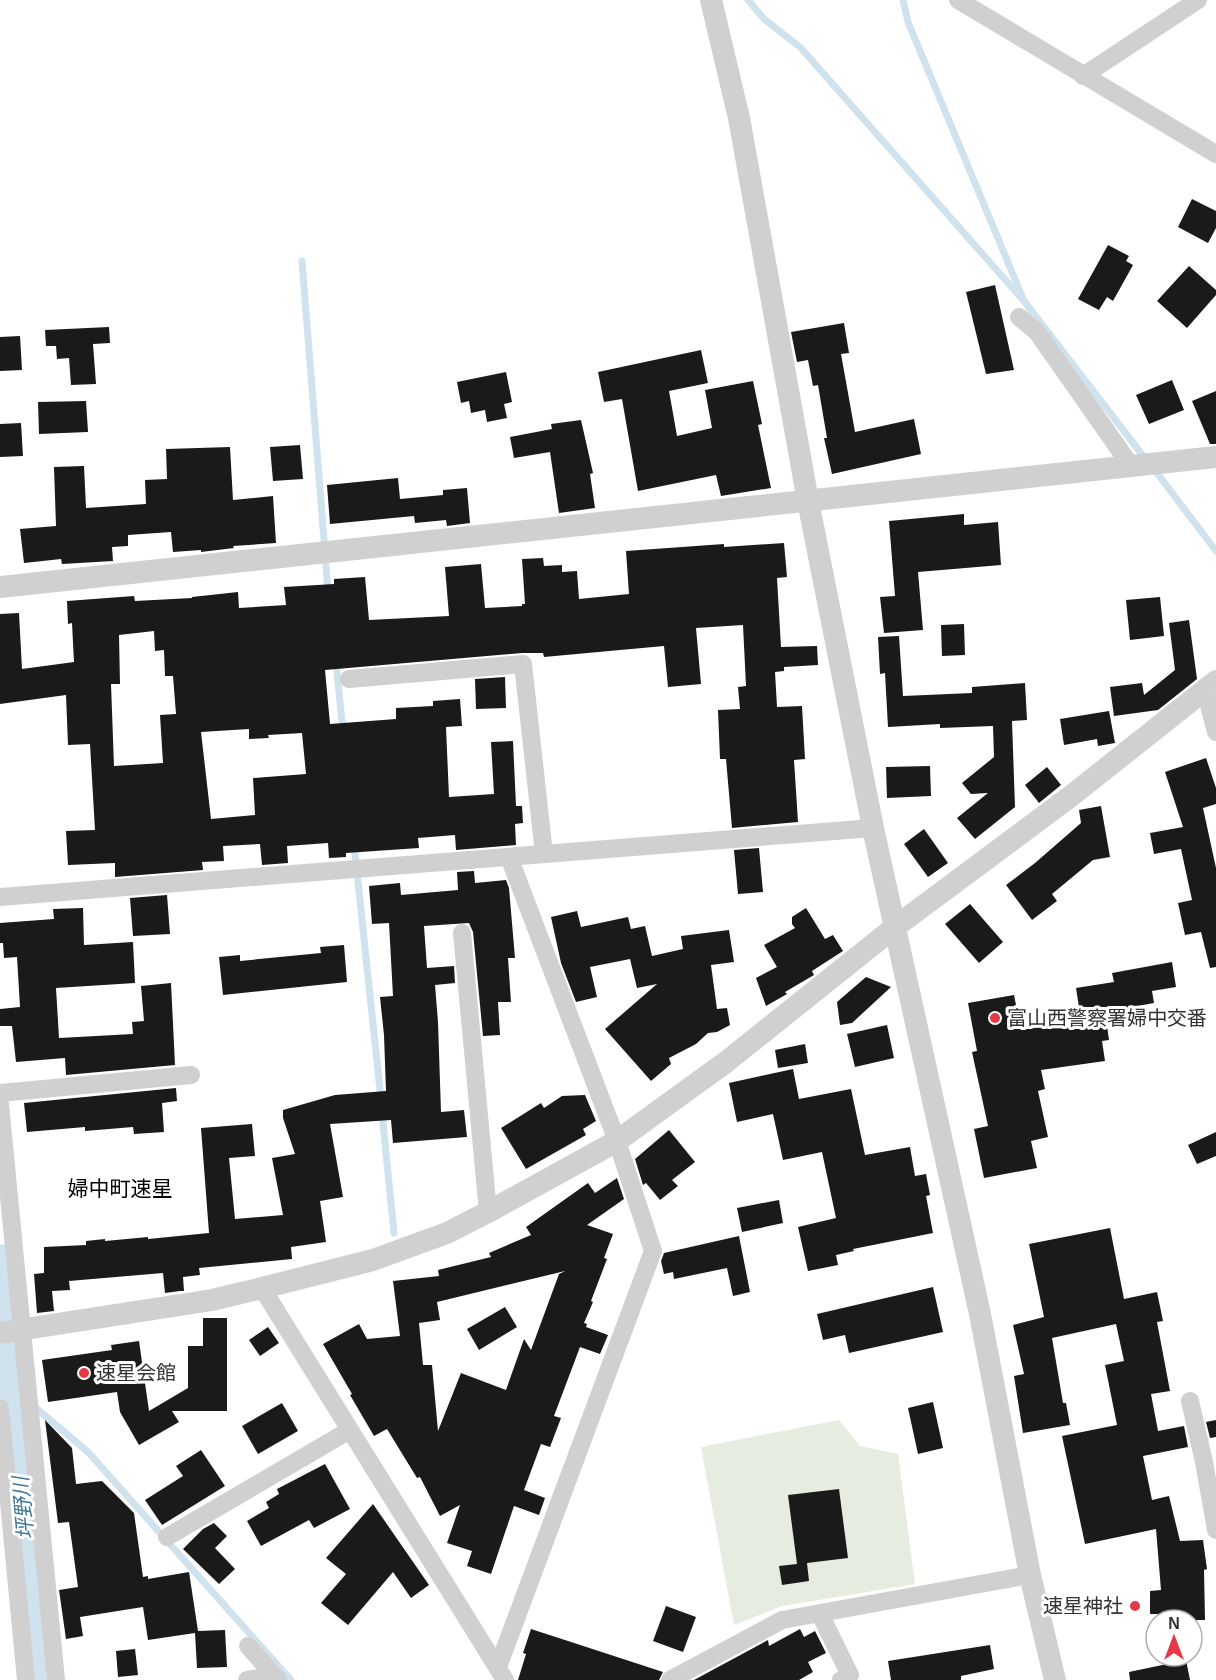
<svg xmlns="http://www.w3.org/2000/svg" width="1216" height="1680" viewBox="0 0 1216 1680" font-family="Helvetica,'Noto Sans JP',sans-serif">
  <rect width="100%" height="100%" fill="#fff"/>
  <path fill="#e6ecdf" d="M839 1420 860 1446 898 1454 915 1584 782 1606 734 1625 701 1447Z"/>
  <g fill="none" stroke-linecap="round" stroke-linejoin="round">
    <g stroke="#cfe2ee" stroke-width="7">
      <path d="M748 0 764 19 800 47 1024 301 1147 461"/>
      <path d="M903 0 908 22 1022 296"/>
      <path d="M302 261 328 591"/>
      <path d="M1154 469 1216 551"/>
      <path d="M336 662 343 732"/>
      <path d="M354 844 381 1099"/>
      <path d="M382 1113 394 1233"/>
      <path d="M11 1387 88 1452 291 1680"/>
    </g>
    <path stroke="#cfe2ee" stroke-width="39" d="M0 1264 39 1680"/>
  </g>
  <g fill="#1a1a1a" fill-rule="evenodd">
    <path d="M1192 199 1216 211V228L1208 243 1178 227Z"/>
    <path d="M1108 245 1129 256 1126 261 1133 265 1113 301 1107 297 1099 310 1078 299Z"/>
    <path d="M1189 266 1216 290V295L1187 328 1157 301Z"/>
    <path d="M995 285 1014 370 986 374 966 292Z"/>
    <path d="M844 323 849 353 841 354 855 432 914 419 921 454 832 474 824 438H827L818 385 813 386 808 360 797 362 791 332Z"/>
    <path d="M109 327 110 343 93 344 96 384 71 385 69 358 57 359 56 346H46L45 330Z"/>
    <path d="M20 336 22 370 0 371V337Z"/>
    <path d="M701 350 708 383 669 391 677 436 712 428 705 390 753 381 762 424 758 425 771 488 721 496 716 475 638 491 622 399 604 402 598 372Z"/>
    <path d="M506 372 512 402 504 404 507 418 487 422 485 410 471 413 469 401 461 403 457 382Z"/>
    <path d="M1172 380 1184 410 1149 424 1136 395Z"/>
    <path d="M1216 391V444H1210L1192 401Z"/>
    <path d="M86 401 88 432 39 434 38 402Z"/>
    <path d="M581 420 593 473 590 474 595 508 559 513 550 452 514 458 510 437 552 429 551 424Z"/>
    <path d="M21 423 23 456 0 457V424Z"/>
    <path d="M300 445 303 479 273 481 270 447Z"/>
    <path d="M230 447 233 500 273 496 276 543 233 546 234 548 201 552V550L173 552 171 532 128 535V546L112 547 113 561 62 564 61 559 24 563 20 529 56 526 54 467 84 466 86 508 146 504 145 480 167 479 166 449Z"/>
    <path d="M398 478 400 499 443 495V490L467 488 470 523 447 526 446 520 415 523 414 516 330 524 327 485Z"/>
    <path d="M964 514V525L998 522 1001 565 918 572 923 630 884 633 880 597 895 596 889 521Z"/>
    <path d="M784 543 787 577 777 578 781 647 817 646 818 665 784 667V671L775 672 777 707 802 706 805 759 794 760 798 822 732 828 726 759H720L718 710 740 709 738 687 746 686 743 625 696 628 701 684 668 687 664 646 544 657 543 653H522L325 670 330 724 396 719V708L433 706V701L460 699 462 726 446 727 449 797 494 794 491 742 513 741 516 806H522L523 823 515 824 516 845 456 850 455 835 418 838 419 848 346 853V857L329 858 328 843 287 846 288 863 262 865 260 844 223 846 224 861 202 862 203 870 115 877V863L68 865 66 831 95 830 90 744 68 745 66 695 0 704V614L19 613 22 669 74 662 72 623 68 624 67 601 134 596 135 601 192 598V597L238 592 239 608 286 605 284 587 334 584V579L365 577 369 620 449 616 445 567 481 564 485 608 522 606V604H525L522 559 543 558 544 566 562 565V572L577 571 579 599 629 594 626 551 724 544V547ZM154 631 155 651 164 650 165 676H173L176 714 160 715 163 763 114 766 111 684H120L119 635ZM249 729V739L269 738 268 735 302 733 306 774 253 778 255 815 211 819 201 732Z"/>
    <path d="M1160 597 1164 636 1130 640 1126 600Z"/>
    <path d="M1189 620 1197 679 1158 710 1114 716 1110 687 1142 683 1144 695 1175 670 1169 623Z"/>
    <path d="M964 624 965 655 942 656 941 625Z"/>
    <path d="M899 636 903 696 972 693V687L1025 683 1027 720 1012 721 1015 807 975 839 957 818 988 793 971 794 962 783 994 757 993 726 940 728V724L888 727 885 673 880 674 878 637Z"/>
    <path d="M505 677 506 708 476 709 475 679Z"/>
    <path d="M1109 711 1115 743 1098 746 1097 739 1064 745 1060 719Z"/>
    <path d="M1206 758 1216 788V804L1203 808 1216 868V967L1210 968 1201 932 1185 935 1178 903 1192 900 1181 849 1154 854 1150 833 1183 827 1165 772Z"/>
    <path d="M930 766 931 796 887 798 886 767Z"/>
    <path d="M1047 767 1061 785 1039 803 1025 785Z"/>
    <path d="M1101 806 1110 857 1093 860 1052 894 1057 901 1032 920 1006 885 1035 863 1081 823 1079 810Z"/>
    <path d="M924 829 948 863 928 877 904 844Z"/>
    <path d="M759 848 763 892 738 894 734 850Z"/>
    <path d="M474 871 475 883 506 880 509 888 515 958H508L511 1002H498L500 1035 483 1036 473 932 469 923 424 926 427 968 454 966 455 983 435 985 438 1022 441 1112 464 1110 467 1137 393 1143 391 1120 330 1124 343 1197 320 1201 326 1242 291 1247 292 1259 199 1268 200 1275 183 1277 184 1291H180L165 1293 163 1273 69 1281 70 1290 52 1291 54 1311 37 1313 34 1274 44 1273V1247L86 1245V1241L105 1239V1241L148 1237V1239L209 1233 201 1128 252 1124 255 1156 229 1158 235 1219 283 1215 272 1158 295 1154 283 1118V1110L335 1095 386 1091 384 1035 380 997 393 996 389 923 372 924 369 886 400 883 401 895 458 890 457 872Z"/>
    <path d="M167 895 170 934 133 936 130 898Z"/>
    <path d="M970 904 1003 942 979 963 945 924Z"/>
    <path d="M83 908 84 945 133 942 135 983 56 988 59 1038 133 1034 132 1022 144 1021 141 986 171 983 175 1065 66 1075 65 1058 16 1062 12 1026H0V1009L20 1007 17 957 4 958 3 943H0V923L54 919 53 909Z"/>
    <path d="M806 908 825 939 833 935 843 951 812 971 814 975 785 992 787 994 766 1006 756 978 777 967 764 945 795 928 792 924V917Z"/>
    <path d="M577 911 581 927 628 917 631 929 645 926 652 956 683 949 681 936 729 930 734 962 711 965 717 1009 727 1008 730 1025 717 1032 708 1033 696 1044 669 1058 671 1064 651 1081 605 1029 657 984 637 988 630 959 590 967 597 997 576 1002 561 963 551 917Z"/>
    <path d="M344 945 347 982 223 995 219 957 240 955V961L321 953 320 947Z"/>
    <path d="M1172 962 1176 987 1152 991 1154 1003 1105 1012 1109 1040 1102 1041 1105 1061 1041 1070 1045 1089 1038 1091 1048 1137 1031 1141 1037 1168 984 1178 974 1129 988 1126 972 1052 977 1051 968 1003 1014 995 1021 1030 1081 1020 1076 988 1114 982 1112 973Z"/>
    <path d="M866 977 891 987 852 1023 840 1025 837 1002Z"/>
    <path d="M887 1025 894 1058 855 1067 847 1034Z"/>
    <path d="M805 1044 808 1063 778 1068 775 1050Z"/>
    <path d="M793 1069 799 1099 851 1089 865 1155 910 1147 915 1176 926 1174 930 1195 926 1196 933 1233 853 1249 854 1251 836 1255 838 1265 808 1271 798 1227 836 1218 822 1152 783 1160 773 1114 737 1122 729 1083Z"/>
    <path d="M176 1088 177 1101 162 1103 164 1132 134 1134 133 1127 85 1131V1127L27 1132 24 1103Z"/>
    <path d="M585 1095 596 1121 583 1129 586 1135 526 1169 501 1128 541 1103 544 1108 562 1096Z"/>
    <path d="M669 1130 695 1162 672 1180 678 1186 660 1200 646 1183 643 1185 635 1159Z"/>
    <path d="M1216 1132V1156L1197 1164 1188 1145Z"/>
    <path d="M617 1178 624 1199 587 1225 613 1234 604 1258 607 1259 591 1301 593 1302 584 1323 587 1324 586 1327 608 1335 600 1354 580 1347 554 1416 561 1418 550 1447 541 1444 524 1490 545 1498 539 1515 514 1506 491 1574 467 1566 472 1551 447 1543 460 1505 440 1516 420 1477 417 1478 387 1429 374 1436 350 1395 352 1394 323 1344 359 1324 367 1339 400 1336 393 1281 439 1276 438 1270 491 1257 489 1253 531 1235 526 1227 588 1183 595 1193ZM565 1271 559 1274 531 1350 524 1339 506 1390 461 1373 438 1431 432 1365H423L419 1323 440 1320 437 1302Z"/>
    <path d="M779 1200 783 1223 742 1232 737 1208Z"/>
    <path d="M1110 1228 1124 1299 1157 1292 1163 1321 1157 1322 1170 1391 1151 1394 1158 1431 1184 1426 1188 1447 1143 1456 1152 1500 1169 1496 1180 1541 1203 1540 1207 1569 1204 1570 1205 1620H1160V1614H1150V1591L1161 1590 1156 1529 1085 1544 1062 1436 1117 1425 1105 1365 1124 1361 1116 1324 1052 1338 1063 1403H1066L1070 1425 1023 1433 1014 1376 1024 1374 1013 1325 1044 1317 1029 1244Z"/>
    <path d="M739 1236 750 1292 733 1296 727 1268 674 1279 673 1272 664 1274 661 1261 664 1253Z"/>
    <path d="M933 1287 943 1332 849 1353 845 1335 823 1340 817 1314Z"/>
    <path d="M505 1307 517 1327 479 1350 467 1329Z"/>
    <path d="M203 1318H227V1411H172L179 1422 139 1445 120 1412 117 1392 48 1402 42 1360 112 1350 111 1345 139 1341 149 1411 188 1388V1346H203Z"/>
    <path d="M268 1327 279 1343 260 1356 249 1340Z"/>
    <path d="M933 1402 943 1448 918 1454 908 1408Z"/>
    <path d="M282 1403 298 1431 258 1454 242 1426Z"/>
    <path d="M45 1420 72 1448 76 1484 102 1481 134 1513 143 1577 148 1576V1579L189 1572 198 1631 225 1630 227 1667 197 1668 195 1633 148 1640 143 1607 80 1617 83 1636 66 1639 59 1590 78 1587 69 1522 58 1523Z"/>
    <path d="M1216 1420V1437L1210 1438 1206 1422Z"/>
    <path d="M201 1450 225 1486 162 1525 145 1500 183 1476 176 1466Z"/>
    <path d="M325 1464 350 1509 314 1528 309 1520 261 1546 247 1521 269 1508 266 1502 279 1494 277 1489Z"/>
    <path d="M839 1489 848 1558 807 1563 809 1581 782 1585 779 1566 797 1564 788 1495Z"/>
    <path d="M373 1504 429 1585 411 1598 393 1572 348 1625 321 1603 346 1574 326 1558Z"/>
    <path d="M214 1523 227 1536 215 1548 235 1569 219 1584 183 1549 203 1529Z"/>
    <path d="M666 1606 696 1617 683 1652 653 1641Z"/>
    <path d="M531 1629 568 1641 663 1672 659 1680H518L526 1654 523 1653Z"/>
    <path d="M800 1629 804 1637 815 1631 826 1653 808 1662 813 1672 799 1680H694L768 1640 769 1646Z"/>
    <path d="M990 1645 994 1669 961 1676V1680H891L888 1661Z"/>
    <path d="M135 1649 138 1675 118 1677 116 1651Z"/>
    <path d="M1186 1660 1190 1680H1130L1129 1672Z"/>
  </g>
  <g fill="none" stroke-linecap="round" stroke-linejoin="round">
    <g stroke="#d0d0d0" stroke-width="18">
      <path d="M958 0 1216 154"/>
      <path d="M1083 76 1198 0"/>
      <path d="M1019 317 1037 332 1131 466"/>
      <path d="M349 679 523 664 544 854"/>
      <path d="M1205 690 1216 732"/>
      <path d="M0 897 873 828"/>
      <path d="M462 933 488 1212"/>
      <path d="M0 1093 191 1075"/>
      <path d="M0 1104 56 1680"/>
      <path d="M262 1288 505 1680"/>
      <path d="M1190 1401 1204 1462 1216 1530"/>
      <path d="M0 1408 26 1680"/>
      <path d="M167 1537 350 1430"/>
      <path d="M820 1614 850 1675 841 1680"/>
      <path d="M248 1646 278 1680"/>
      <path d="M498 1667 653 1251 617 1141 509 857"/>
      <path d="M247 1680 274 1676"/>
      <path d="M670 1680 782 1620 1030 1575"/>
    </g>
    <g stroke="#d0d0d0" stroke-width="22">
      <path d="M711 0 739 118 808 501 873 828 980 1314 1030 1575 1055 1680"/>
      <path d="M0 587 1216 457"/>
      <path d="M0 1333 212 1300 262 1288 373 1260 447 1233 488 1212 617 1141 726 1062 895 927 1071 796 1216 681"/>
    </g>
  </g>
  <g fill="#e63946" stroke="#fff" stroke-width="2">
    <circle cx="995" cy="1018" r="6"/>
    <circle cx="84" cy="1373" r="6"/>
    <circle cx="1135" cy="1606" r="6"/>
  </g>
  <g text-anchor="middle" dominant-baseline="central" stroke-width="6" stroke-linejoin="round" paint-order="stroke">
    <g font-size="20" fill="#333" stroke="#fff" text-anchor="start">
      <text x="1007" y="1018">富山西警察署婦中交番</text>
      <text x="96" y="1373">速星会館</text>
      <text x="1123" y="1606" text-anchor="end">速星神社</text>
    </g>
    <g font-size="21" fill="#000" stroke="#fff">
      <text x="120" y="1188">婦中町速星</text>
    </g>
    <g font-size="21" font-style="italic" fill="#3f7597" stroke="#fff">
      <text transform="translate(23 1508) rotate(-95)">坪野川</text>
    </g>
  </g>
  <g transform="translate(1174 1638)"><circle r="28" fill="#ffffff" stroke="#adadad" stroke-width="1.5"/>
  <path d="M0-4.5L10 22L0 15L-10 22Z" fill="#e63946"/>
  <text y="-9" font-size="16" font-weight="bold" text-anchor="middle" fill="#333333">N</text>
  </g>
</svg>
